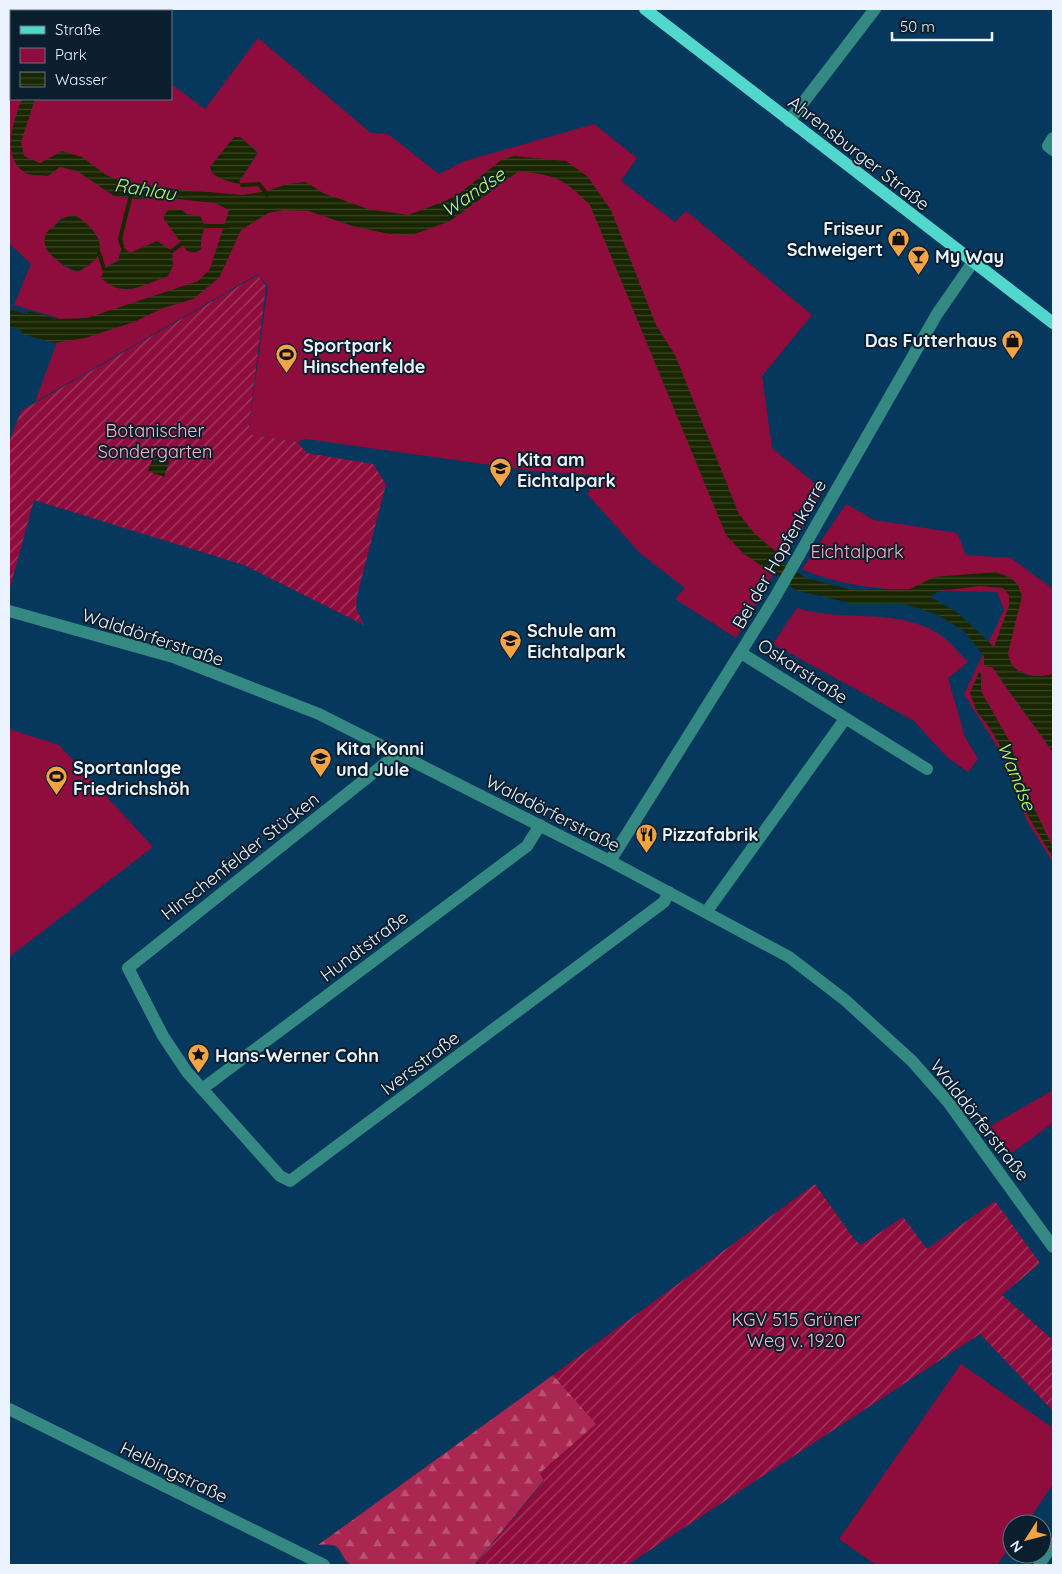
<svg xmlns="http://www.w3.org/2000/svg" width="1062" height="1574" viewBox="0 0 1062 1574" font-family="Quicksand,sans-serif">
  <defs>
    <pattern id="forest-firs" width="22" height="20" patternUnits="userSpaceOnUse" patternTransform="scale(1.25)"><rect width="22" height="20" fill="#a92750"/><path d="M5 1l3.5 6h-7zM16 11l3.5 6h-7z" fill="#b95273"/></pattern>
    <pattern id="garden-furrows" width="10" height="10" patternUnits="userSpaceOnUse" patternTransform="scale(1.25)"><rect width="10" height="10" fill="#8e0d3d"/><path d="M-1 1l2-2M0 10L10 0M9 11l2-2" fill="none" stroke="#a33d64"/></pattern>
    <pattern id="water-rules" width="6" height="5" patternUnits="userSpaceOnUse" patternTransform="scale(1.25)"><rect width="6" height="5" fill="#182700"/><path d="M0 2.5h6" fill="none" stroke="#3a4726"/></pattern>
  </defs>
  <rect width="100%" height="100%" fill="#06375c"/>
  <path fill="url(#forest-firs)" d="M553 1375 597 1424 540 1473 544 1480 474 1565H351C336 1555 347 1542 318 1545Z"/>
  <g fill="#8e0d3d" fill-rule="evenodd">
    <path d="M96 9H153L151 11H94Z"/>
    <path d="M258 38 371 133 388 134 439 174 465 161 594 124 637 158 621 181 675 222 686 211 812 315 762 376 772 448 823 490 736 638 675 599 685 588 640 553 588 495 591 475 534 471 306 439 297 442 248 434 268 286 258 274 35 402 56 345 58 318 14 305 31 264 9 243V76L11 74V99H171V84L205 109ZM240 137 258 153 239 181 241 185 210 167 234 138ZM181 209 204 229 201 239V249ZM62 217 93 261 78 272 65 267 46 249 55 225ZM157 241 168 276 132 289 109 265Z"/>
    <path d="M846 504 874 520 957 533 966 555 1011 558 1053 589V674C1040 678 1032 678 1020 671L1000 679 1053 752V863L1026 819 1006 761 964 694 1004 610 997 592C934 590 858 595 802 569Z"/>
    <path d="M797 608C841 622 892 608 934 631 947 638 957 651 968 662L948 678 965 737 978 759 968 772 948 758 914 721 773 644Z"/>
    <path d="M9 729 59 745 153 847 9 957Z"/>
    <path d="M1053 1090V1123L1010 1154 989 1127Z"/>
    <path d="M961 1364 1053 1428V1484L1026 1524H1012V1544L997 1565H876L839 1539Z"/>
  </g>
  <g fill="url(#garden-furrows)">
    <path d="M258 275 266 286 248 434 297 442 307 453 373 464 386 484 357 596 356 608 364 625 244 565 34 500 9 591V443L21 411Z"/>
    <path d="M815 1184 854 1239 861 1245 903 1217 927 1249 995 1201 1040 1263 1002 1295 1053 1340V1411L980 1334 627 1565H482L477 1562 544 1481 540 1473 596 1424 553 1375Z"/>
  </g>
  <g fill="url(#water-rules)" fill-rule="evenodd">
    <path d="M22 99H35L21 142 24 156 40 163 62 151 82 157 106 175 120 181 148 187 243 195 267 191 287 184 306 182 323 193 368 209 408 215 445 201 460 193 501 160 514 156 566 161 587 176 611 210 656 325 675 355 739 514 755 534 780 555 779 560 806 578 852 590 910 589 934 577 996 572 1011 578 1018 585 1022 596 1008 653C1011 676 1035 679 1053 674V752L992 667 984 666V656L964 631 936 614 902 603H850L795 590 776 573 770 572 743 553 726 535 590 205C562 177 557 176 519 171L450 221 412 235 389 234 352 226 309 211 284 210 268 213 241 230 219 278 193 299 163 308 134 322 85 338 55 343 22 334 21 330 9 326V309L27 314 29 311 58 319 87 318 198 281 210 269 229 210 215 203 159 197 137 199 114 196 77 171 60 167 48 176C42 175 34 176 28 174 0 162 13 121 22 99ZM980 586 1003 588 1009 595V606L994 647 958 613 930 597 939 591Z"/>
    <path d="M234 137H240L258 153C250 162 247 172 239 181L242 185 221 179 212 173 210 167Z"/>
    <path d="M169 209H181L186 214 200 216 205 226 201 239V249L195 253 187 251 164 219V215Z"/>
    <path d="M74 215C86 221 105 238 99 253 96 262 85 267 78 272 65 267 38 252 46 234 47 231 52 228 55 226 62 218 64 217 74 215Z"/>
    <path d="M157 241 172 251 173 266 168 276C144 285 123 299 101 278L104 269 118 261 122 246 130 253Z"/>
    <path d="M154 455 170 461 164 477 148 471Z"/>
    <path d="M979 672 981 674V691L1010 742 1024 786 1053 848V858L1028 816 1008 760 990 728 977 712 970 693Z"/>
  </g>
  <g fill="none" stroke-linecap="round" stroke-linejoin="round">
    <g stroke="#182700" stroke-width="4">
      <path d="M242 185 259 184 267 195"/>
      <path d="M205 226H228"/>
      <path d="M122 246 120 239 131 195"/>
      <path d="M172 251 181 244"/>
      <path d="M99 253 104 269"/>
    </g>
    <g stroke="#348a83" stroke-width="12">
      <path d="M789 121 875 9"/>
      <path d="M1053 138 1048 146 1053 150"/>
      <path d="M9 611 173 657 319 714 610 861 789 957 845 1000 912 1061 948 1102 1053 1247"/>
      <path d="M741 653 927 769"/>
      <path d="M397 754 128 968 163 1036 187 1072 280 1176 290 1181 664 902 669 892"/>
      <path d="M610 861 774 599 937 314 973 262"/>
      <path d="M707 911 845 719"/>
      <path d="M202 1089 527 846 540 825"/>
      <path d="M9 1409 324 1565"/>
      <path d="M1039 1565 1053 1544"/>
    </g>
    <g stroke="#52d7cc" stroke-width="12">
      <path d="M645 9 1053 323"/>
      <path d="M45 11 48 9"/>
      <path d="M9 45 11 43"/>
    </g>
  </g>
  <defs>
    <symbol id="shop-pin" viewBox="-11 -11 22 30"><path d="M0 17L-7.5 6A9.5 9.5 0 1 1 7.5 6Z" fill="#f4a443" stroke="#0b1e2e"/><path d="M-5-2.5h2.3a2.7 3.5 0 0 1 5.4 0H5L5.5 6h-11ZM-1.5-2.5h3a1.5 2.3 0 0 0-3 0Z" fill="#111"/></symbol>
    <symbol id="bar-pin" viewBox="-11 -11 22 30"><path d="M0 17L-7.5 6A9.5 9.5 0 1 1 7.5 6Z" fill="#f4a443" stroke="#0b1e2e"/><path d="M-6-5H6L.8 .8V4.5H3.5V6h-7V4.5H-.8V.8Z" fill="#111"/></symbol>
    <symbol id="stadium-pin" viewBox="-11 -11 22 30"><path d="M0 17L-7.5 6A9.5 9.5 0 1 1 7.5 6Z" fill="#f4a443" stroke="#0b1e2e"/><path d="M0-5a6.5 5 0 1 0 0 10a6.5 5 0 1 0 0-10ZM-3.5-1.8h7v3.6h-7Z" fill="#111"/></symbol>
    <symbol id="school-pin" viewBox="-11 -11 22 30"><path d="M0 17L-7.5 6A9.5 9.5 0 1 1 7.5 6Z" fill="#f4a443" stroke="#0b1e2e"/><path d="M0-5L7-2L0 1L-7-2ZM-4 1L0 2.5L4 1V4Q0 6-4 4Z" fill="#111"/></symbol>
    <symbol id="restaurant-pin" viewBox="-11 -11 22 30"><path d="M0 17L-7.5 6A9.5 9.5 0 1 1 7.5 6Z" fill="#f4a443" stroke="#0b1e2e"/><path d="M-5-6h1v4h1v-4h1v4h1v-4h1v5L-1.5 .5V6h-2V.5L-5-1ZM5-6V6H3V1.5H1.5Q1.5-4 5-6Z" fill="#111"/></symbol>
    <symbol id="sight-pin" viewBox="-11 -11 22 30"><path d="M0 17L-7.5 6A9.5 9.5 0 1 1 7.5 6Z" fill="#f4a443" stroke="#0b1e2e"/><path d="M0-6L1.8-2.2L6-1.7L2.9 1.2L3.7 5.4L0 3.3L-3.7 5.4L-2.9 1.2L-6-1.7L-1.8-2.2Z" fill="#111"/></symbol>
  </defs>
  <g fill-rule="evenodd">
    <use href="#shop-pin" x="886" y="226" width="25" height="34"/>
    <use href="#bar-pin" x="906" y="244" width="25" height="34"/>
    <use href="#shop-pin" x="1000" y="328" width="25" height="34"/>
    <use href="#stadium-pin" x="274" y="342" width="25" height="34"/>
    <use href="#school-pin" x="488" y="456" width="25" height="34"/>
    <use href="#school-pin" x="498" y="628" width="25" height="34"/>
    <use href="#school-pin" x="308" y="746" width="25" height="34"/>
    <use href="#stadium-pin" x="44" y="764" width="25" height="34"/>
    <use href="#restaurant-pin" x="634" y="822" width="25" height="34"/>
    <use href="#sight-pin" x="186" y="1042" width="25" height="34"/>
  </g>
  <g text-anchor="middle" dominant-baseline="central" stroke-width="4" stroke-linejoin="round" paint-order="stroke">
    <g font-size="18" fill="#ebf4fe" stroke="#0b1e2e">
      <text transform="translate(859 153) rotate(38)">Ahrensburger Straße</text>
      <text transform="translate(779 554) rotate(-60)">Bei der Hopfenkarre</text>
      <text transform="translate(153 637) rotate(18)">Walddörferstraße</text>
      <text transform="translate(803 671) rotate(33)">Oskarstraße</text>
      <text transform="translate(553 813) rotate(27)">Walddörferstraße</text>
      <text transform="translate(240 856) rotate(-38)">Hinschenfelder Stücken</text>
      <text transform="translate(364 946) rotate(-37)">Hundtstraße</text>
      <text transform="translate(420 1063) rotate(-37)">Iversstraße</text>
      <text transform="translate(980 1120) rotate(52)">Walddörferstraße</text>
      <text transform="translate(174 1472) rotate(26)">Helbingstraße</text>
    </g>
    <g font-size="18" font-weight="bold" fill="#ebf4fe" stroke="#0b1e2e" text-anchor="start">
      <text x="883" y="228" text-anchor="end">Friseur<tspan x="883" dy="21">Schweigert</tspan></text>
      <text x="935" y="256">My Way</text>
      <text x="997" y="340" text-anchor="end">Das Futterhaus</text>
      <text x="303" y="345">Sportpark<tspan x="303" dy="21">Hinschenfelde</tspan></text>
      <text x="517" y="459">Kita am<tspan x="517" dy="21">Eichtalpark</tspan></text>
      <text x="527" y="630">Schule am<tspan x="527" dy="21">Eichtalpark</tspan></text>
      <text x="336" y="748">Kita Konni<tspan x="336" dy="21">und Jule</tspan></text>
      <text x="73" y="767">Sportanlage<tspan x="73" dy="21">Friedrichshöh</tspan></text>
      <text x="662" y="834">Pizzafabrik</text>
      <text x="215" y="1055">Hans-Werner Cohn</text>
    </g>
    <g font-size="18" fill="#fab7c3" stroke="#0b1e2e">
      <text x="155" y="430">Botanischer<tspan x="155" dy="21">Sondergarten</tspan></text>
      <text x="857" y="551">Eichtalpark</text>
      <text x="796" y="1319">KGV 515 Grüner<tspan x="796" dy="21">Weg v. 1920</tspan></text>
    </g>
    <g font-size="19" font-style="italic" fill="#bcf857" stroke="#0b1e2e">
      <text transform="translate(145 189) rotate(9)">Rahlau</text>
      <text transform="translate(473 192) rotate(-34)">Wandse</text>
      <text transform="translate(1017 776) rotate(68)">Wandse</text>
    </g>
  </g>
  <rect width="1062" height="1574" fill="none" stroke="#ebf4fe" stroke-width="20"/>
  <rect x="10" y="10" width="162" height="90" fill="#0b1e2e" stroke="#657481"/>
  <rect x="20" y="26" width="25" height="8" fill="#52d7cc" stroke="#657481"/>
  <text x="55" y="35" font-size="15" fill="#ebf4fe">Straße</text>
  <rect x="20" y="48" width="25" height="15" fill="#8e0d3d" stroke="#657481"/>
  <text x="55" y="60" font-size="15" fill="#ebf4fe">Park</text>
  <rect x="20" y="72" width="25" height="15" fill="url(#water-rules)" stroke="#657481"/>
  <text x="55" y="85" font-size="15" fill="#ebf4fe">Wasser</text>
  <g transform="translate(1027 1539) rotate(234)"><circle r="24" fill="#0b1e2e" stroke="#657481"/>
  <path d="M0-4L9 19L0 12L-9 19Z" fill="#f4a443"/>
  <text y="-8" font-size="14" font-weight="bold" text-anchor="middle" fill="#ebf4fe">N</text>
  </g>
  <path d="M892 32v8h100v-8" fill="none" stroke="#ebf4fe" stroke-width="2.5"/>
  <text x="900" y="32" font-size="15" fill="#ebf4fe" stroke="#0b1e2e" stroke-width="4" paint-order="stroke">50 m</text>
</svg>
